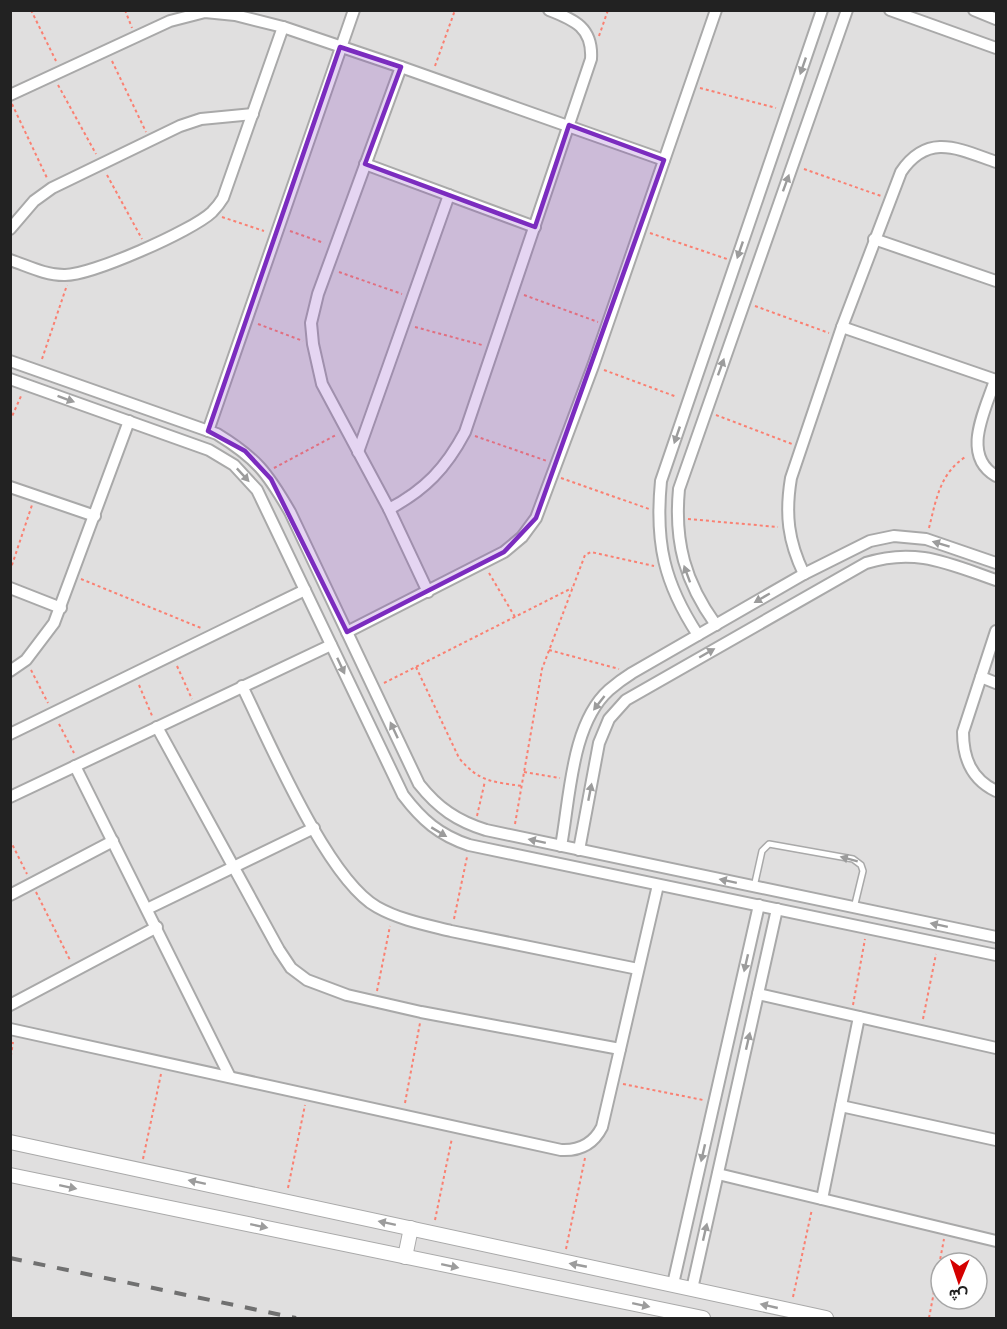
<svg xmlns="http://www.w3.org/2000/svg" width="1007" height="1329" viewBox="0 0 1007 1329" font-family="Karla,Vazirmatn,sans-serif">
  <rect width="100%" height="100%" fill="#f2efe9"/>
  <path fill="#e0dfdf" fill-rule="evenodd" d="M10 11H996V1318H11ZM941 1263H977V1299H941Z"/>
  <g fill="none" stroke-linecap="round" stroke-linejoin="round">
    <defs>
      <path id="service" d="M754 887 762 851 769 844 853 859 861 865 863 871 854 908"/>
      <g id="minor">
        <path d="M890 10 996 48"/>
        <path d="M974 10 996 19"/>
        <path d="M401 67 318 294 311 323 313 344 322 384 389 509 428 592"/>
        <path d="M10 95 170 21 205 12 235 15 283 27 401 67 664 160"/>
        <path d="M365 164 535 227"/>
        <path d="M10 229 34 201 52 188 180 126 201 119 253 114"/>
        <path d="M874 239 996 281"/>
        <path d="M10 260C28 266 45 275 64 275 90 276 192 231 212 212 216 208 220 203 223 198L283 27"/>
        <path d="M842 327 996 380"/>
        <path d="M10 361 217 434C256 458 267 472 290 512L419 784C438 808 457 821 486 830L996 937"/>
        <path d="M10 379 209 450 234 465 257 490 403 795C422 820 439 835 469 845L996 955"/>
        <path d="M995 380C986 409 960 455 996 476"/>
        <path d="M208 431 354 10"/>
        <path d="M358 452 449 195"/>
        <path d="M10 487 95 516"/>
        <path d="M389 509C425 490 446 468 465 432L591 59C593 28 575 20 549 10"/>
        <path d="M804 574C788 541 785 514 791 478L842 327 901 172C928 132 959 149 996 162"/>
        <path d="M10 588 61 608"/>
        <path d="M716 625C685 582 674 542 679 489L847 10"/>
        <path d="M996 631 963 732C963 758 971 779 996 791"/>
        <path d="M347 632 504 552 522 537 536 518 593 366 716 10"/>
        <path d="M698 635C664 583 655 543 661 481L822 10"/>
        <path d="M10 671 26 660 54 623 129 421"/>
        <path d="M981 677 996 683"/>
        <path d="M242 686C269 741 327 879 377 907 400 920 427 925 451 931L638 969"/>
        <path d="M157 727 279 950 291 968 307 980 347 995 421 1012 620 1049"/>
        <path d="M10 734 305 590"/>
        <path d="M75 766 230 1077"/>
        <path d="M10 797 331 645"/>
        <path d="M561 846C570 798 571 724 609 690 616 684 624 678 632 673L804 574 870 541 894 536 926 539 996 563"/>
        <path d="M579 850 599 743 609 719 626 700 866 563C916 547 949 564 996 580"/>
        <path d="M10 895 113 841"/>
        <path d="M147 909 314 828"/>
        <path d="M758 994 996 1048"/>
        <path d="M10 1005 157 927"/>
        <path d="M10 1029 561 1150C580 1151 594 1143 602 1127L658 885"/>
        <path d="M841 1106 996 1140"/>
        <path d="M718 1174 996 1241"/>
        <path d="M822 1199 859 1017"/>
        <path d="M673 1284 759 905"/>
        <path d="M692 1289 777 909"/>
      </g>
      <g id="tertiary">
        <path d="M10 1142 826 1318"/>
        <path d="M10 1175 703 1318"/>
        <path d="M405 1257 411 1228"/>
      </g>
    </defs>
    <use href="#service" stroke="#a9a9a9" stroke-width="8"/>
    <use href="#minor" stroke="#a9a9a9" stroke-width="14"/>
    <use href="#tertiary" stroke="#a9a9a9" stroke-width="16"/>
    <g stroke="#fa8072" stroke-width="2" stroke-dasharray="3 3" stroke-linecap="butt">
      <path d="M31 10 56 61"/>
      <path d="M125 10 132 28"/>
      <path d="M599 36 608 10"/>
      <path d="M112 61 146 132"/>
      <path d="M435 66 455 10"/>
      <path d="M58 85 96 154"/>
      <path d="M700 88 776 108"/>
      <path d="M12 104 47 178"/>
      <path d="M804 169 881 196"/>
      <path d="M107 175 142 239"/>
      <path d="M222 217 264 231"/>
      <path d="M290 231 324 243"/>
      <path d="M650 233 727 259"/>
      <path d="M339 272 402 294"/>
      <path d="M524 295 598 322"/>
      <path d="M755 306 829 333"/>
      <path d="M258 324 303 341"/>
      <path d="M415 327 482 345"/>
      <path d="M42 359 67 285"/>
      <path d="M604 370 677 397"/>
      <path d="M716 415 792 444"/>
      <path d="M10 421 21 396"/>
      <path d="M475 436 547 461"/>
      <path d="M274 468 336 435"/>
      <path d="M561 478 649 509"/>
      <path d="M688 519 778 527"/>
      <path d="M929 528C936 500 940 472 967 456"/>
      <path d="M10 571 32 505"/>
      <path d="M489 573 515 617"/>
      <path d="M81 579 201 628"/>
      <path d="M549 650 619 669"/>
      <path d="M177 666 192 699"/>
      <path d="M416 667 459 758C479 782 493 782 522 786"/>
      <path d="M31 670 48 703"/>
      <path d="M384 683 572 588"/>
      <path d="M139 685 153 718"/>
      <path d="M59 724 74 753"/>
      <path d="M524 772 560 778"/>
      <path d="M477 816 485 781"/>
      <path d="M515 824 542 669 585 555 591 552 654 566"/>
      <path d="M10 840 27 874"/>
      <path d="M36 892 70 960"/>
      <path d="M454 919 467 857"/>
      <path d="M377 991 390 926"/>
      <path d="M853 1005 865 939"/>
      <path d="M923 1019 936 954"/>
      <path d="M10 1062 13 1042"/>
      <path d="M623 1084 703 1100"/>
      <path d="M405 1103 420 1023"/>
      <path d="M143 1159 161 1074"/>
      <path d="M288 1188 305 1105"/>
      <path d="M435 1220 452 1138"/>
      <path d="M566 1249 585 1158"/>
      <path d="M793 1297 812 1209"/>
      <path d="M929 1318 944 1239"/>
    </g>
    <use href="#service" stroke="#fff" stroke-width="5"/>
    <use href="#minor" stroke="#fff" stroke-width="10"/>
    <use href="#tertiary" stroke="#fff" stroke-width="14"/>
    <path stroke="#707070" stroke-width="4" stroke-dasharray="12 12" stroke-linecap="butt" d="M10 1258 296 1318"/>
  </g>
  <defs><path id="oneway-solid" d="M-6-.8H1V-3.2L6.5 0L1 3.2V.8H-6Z" transform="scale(1.5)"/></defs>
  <g fill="#9c9c9c">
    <use href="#oneway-solid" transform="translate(803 66) rotate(109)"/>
    <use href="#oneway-solid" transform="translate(786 183) rotate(-70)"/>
    <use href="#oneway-solid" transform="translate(740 250) rotate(109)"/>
    <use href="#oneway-solid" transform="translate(721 367) rotate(-70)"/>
    <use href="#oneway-solid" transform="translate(66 399) rotate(20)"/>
    <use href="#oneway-solid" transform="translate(677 435) rotate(109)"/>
    <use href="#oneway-solid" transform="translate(243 475) rotate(47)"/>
    <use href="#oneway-solid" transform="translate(941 544) rotate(-163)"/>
    <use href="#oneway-solid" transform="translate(687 574) rotate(-110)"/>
    <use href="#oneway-solid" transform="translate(762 598) rotate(150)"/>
    <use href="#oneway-solid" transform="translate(707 653) rotate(-30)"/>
    <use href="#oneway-solid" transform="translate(341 666) rotate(65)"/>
    <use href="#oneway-solid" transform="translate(599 703) rotate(128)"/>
    <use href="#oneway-solid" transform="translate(394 730) rotate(-115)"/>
    <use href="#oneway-solid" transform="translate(590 792) rotate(-79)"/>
    <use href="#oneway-solid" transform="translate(439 832) rotate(31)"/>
    <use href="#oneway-solid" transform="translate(537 841) rotate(-168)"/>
    <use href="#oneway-solid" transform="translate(849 859) rotate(-165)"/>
    <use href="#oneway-solid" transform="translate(728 881) rotate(-168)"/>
    <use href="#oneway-solid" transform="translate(939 925) rotate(-168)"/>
    <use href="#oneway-solid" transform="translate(746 963) rotate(103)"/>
    <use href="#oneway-solid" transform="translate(748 1041) rotate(-77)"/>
    <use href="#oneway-solid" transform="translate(703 1153) rotate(103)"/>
    <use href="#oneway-solid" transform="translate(197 1182) rotate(-168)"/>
    <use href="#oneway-solid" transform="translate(68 1187) rotate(12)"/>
    <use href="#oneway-solid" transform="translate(387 1223) rotate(-168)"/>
    <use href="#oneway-solid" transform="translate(259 1226) rotate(12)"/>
    <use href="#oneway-solid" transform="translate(705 1232) rotate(-77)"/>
    <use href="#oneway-solid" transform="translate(578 1265) rotate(-169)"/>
    <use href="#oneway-solid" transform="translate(450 1266) rotate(12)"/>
    <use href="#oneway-solid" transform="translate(641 1305) rotate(12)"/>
    <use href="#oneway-solid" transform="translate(769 1306) rotate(-167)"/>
  </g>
  <path fill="#7b2cbf" fill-opacity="0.2" stroke="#7b2cbf" stroke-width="4.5" stroke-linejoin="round" d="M340 47 401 67 365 164 535 227 569 125 664 160 536 518 504 552 347 632 271 479 245 451 208 431Z"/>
  <rect width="1007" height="1329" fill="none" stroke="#222222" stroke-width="24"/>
  <g transform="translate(959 1281) rotate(182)"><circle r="28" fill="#ffffff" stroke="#a7a7a7" stroke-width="1.5"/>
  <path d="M0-4.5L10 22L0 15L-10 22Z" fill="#d40000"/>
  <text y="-9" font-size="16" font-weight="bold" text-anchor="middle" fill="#222222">ش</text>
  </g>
</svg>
